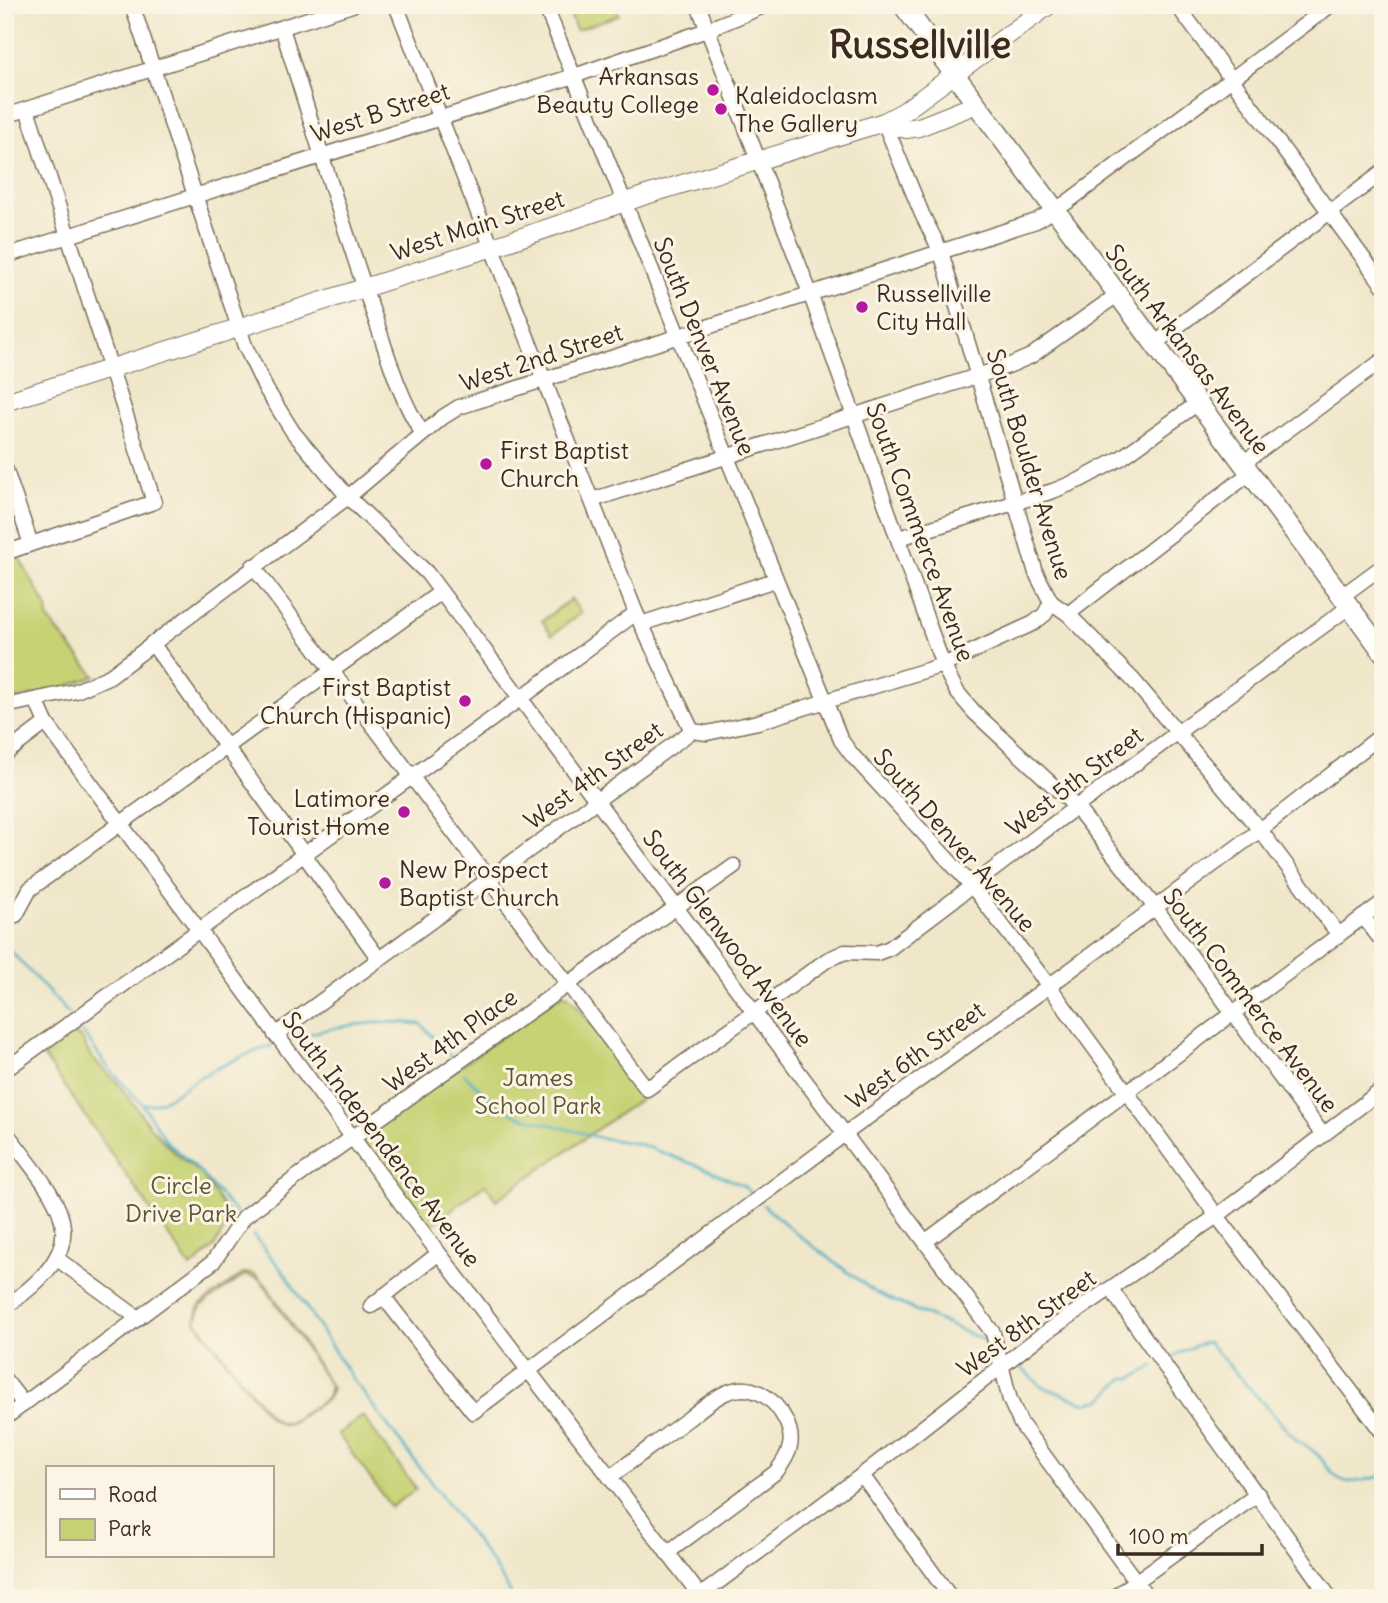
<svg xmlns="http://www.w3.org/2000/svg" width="1388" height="1603" viewBox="0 0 1388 1603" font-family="Delius,sans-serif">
  <rect width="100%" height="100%" fill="#fcf5e5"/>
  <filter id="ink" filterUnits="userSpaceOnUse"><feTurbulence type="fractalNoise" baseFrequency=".0143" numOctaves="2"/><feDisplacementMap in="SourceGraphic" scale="14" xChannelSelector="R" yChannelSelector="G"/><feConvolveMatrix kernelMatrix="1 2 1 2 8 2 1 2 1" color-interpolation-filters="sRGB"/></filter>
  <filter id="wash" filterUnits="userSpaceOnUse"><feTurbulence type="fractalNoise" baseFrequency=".00686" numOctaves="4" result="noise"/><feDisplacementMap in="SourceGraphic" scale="28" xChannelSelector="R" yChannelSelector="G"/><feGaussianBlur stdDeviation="1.57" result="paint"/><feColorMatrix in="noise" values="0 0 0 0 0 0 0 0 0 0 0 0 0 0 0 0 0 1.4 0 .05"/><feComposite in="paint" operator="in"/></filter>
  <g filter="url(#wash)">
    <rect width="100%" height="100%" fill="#f0e7ca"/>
    <g fill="#c6d273" stroke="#807e48" stroke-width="2" fill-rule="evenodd">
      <path d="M567 5H616L619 15 576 30Z"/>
      <path d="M17 554 47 607 48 619 95 676 53 691 5 701V558Z"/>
      <path d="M571 599 581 613 552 635 542 621Z"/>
      <path d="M566 994 576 1004 645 1096 496 1200 485 1184 427 1229 365 1145 363 1136 557 997Z"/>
      <path d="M68 1032 81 1037 91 1057 117 1082 153 1130 175 1153 202 1175 231 1218 214 1247 191 1268 40 1051Z"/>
      <path d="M244 1273 254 1274 266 1285 332 1388 328 1398 290 1424 283 1425 270 1418 195 1321 200 1305ZM245 1275 259 1279 265 1286 330 1385 327 1398 289 1423H280L271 1417 196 1321 201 1306Z"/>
      <path d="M363 1416 416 1489 391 1507 338 1434Z"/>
    </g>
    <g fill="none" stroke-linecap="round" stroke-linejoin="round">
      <g stroke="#46aec5" stroke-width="2.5">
        <path d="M5 945 69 1014"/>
        <path d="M78 1026 106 1065 142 1104C162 1108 185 1085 202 1076 224 1064 249 1053 273 1045"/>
        <path d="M289 1040C329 1026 379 1019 421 1024L451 1057"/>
        <path d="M464 1074 494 1102 519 1116 601 1138 639 1144 709 1170 744 1186 751 1194"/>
        <path d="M142 1104 167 1142 198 1170 237 1214"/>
        <path d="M763 1205 797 1234 876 1293 988 1342"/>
        <path d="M253 1235 285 1274 351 1377 492 1563 514 1598"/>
        <path d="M1168 1359 1189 1348 1208 1342 1299 1443C1325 1451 1329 1482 1350 1482 1360 1482 1372 1478 1383 1476"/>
        <path d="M1016 1363 1041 1386 1085 1403 1101 1400 1124 1378H1133L1154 1366"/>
      </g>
    </g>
  </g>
  <g filter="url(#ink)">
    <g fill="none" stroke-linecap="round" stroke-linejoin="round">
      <defs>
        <g id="minor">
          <path d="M132 5 245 346 266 389 293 432 348 497 427 573 993 1333 1010 1400 1021 1424 1148 1598"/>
          <path d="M396 5 636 613 692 731"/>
          <path d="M545 5 841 740 852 755 972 886 1049 986 1217 1216 1383 1433"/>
          <path d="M698 5 810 293 943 665 957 692 974 712 1076 807 1154 906 1323 1135"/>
          <path d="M1177 5 1383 285"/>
          <path d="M1382 5 1383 6"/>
          <path d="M282 28C312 124 341 221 374 315 388 355 399 398 423 434"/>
          <path d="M5 116 352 5"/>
          <path d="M884 122 922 214 941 252 1036 573 1051 602 1068 614 1134 681 1260 830 1339 935"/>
          <path d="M5 256 574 76 707 30 766 5"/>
          <path d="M1154 344 1383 172"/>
          <path d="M1243 463 1383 360"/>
          <path d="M5 468 31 544"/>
          <path d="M592 500 1008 366 1031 356 1117 295"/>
          <path d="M899 538 1053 491 1080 480 1121 458 1198 403"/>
          <path d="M5 553 154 502 27 109"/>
          <path d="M253 566 647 1089 827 960 845 952 877 953 890 948 1076 807 1349 607"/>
          <path d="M1342 596 1383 566"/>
          <path d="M1068 614 1250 473"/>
          <path d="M641 624 775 580"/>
          <path d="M152 643 379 959"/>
          <path d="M36 700 46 723 409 1214 702 1598"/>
          <path d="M5 706 76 691 110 676 348 497 443 417 459 407 1036 221 1066 203 1331 5"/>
          <path d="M5 754 46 723"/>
          <path d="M16 915 30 889 441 592"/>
          <path d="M1363 917 1383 942"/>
          <path d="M275 1035 692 731 707 733 758 722 943 665 1034 623 1045 614 1051 602"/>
          <path d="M5 1070 521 698 636 613"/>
          <path d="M5 1131C61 1206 102 1240 5 1307"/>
          <path d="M926 1241 1383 902"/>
          <path d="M56 1258 138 1318"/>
          <path d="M1111 1289C1182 1393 1258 1494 1330 1598"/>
          <path d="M383 1296 473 1412 846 1133 1049 986 1260 830 1383 734"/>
          <path d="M371 1306 438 1254"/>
          <path d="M5 1380 24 1404"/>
          <path d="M5 1418 213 1262 244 1217 297 1177 734 866"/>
          <path d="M862 1475 951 1598"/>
          <path d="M610 1477C636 1458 662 1438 688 1419 700 1410 714 1397 728 1392 752 1382 774 1398 785 1419 796 1440 790 1454 776 1472L667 1553"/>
          <path d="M697 1598 862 1475 1039 1337 1217 1216 1383 1089"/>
          <path d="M1113 1598 1258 1494"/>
        </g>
        <g id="major">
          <path d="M884 122 906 129 919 127 977 104"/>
          <path d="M5 402 493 247 643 196 884 122 903 112 1049 5"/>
        </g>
        <path id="highway" d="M903 5 1383 652"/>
      </defs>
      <use href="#minor" stroke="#7a6c5a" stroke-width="17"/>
      <use href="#major" stroke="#7a6c5a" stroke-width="20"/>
      <use href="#highway" stroke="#7a6c5a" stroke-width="22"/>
      <use href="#minor" stroke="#fff" stroke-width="14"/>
      <use href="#major" stroke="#fff" stroke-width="18"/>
      <use href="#highway" stroke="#fff" stroke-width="19"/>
    </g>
  </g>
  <g fill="#b5179e" stroke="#fcf5e5" stroke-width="2.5">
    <circle cx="713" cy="90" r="7"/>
    <circle cx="721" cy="109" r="7"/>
    <circle cx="862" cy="307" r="7"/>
    <circle cx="486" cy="464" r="7"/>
    <circle cx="465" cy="701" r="7"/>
    <circle cx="404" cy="812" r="7"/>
    <circle cx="385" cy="883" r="7"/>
  </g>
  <g text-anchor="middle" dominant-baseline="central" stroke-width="6" stroke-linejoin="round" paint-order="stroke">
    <g font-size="24" fill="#3b2a1e" stroke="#fcf5e5" text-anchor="start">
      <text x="699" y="76" text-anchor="end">Arkansas<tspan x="699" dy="28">Beauty College</tspan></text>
      <text x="735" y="95">Kaleidoclasm<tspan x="735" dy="28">The Gallery</tspan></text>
      <text x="876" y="293">Russellville<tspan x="876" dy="28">City Hall</tspan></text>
      <text x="500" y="450">First Baptist<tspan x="500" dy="28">Church</tspan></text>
      <text x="451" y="687" text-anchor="end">First Baptist<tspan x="451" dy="28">Church (Hispanic)</tspan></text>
      <text x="390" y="798" text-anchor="end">Latimore<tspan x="390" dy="28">Tourist Home</tspan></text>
      <text x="399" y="869">New Prospect<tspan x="399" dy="28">Baptist Church</tspan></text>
    </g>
    <g font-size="24" fill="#3b2a1e" stroke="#fcf5e5">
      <text transform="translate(380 112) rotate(-18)">West B Street</text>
      <text transform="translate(477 225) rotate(-18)">West Main Street</text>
      <text transform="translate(705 346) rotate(68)">South Denver Avenue</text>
      <text transform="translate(1188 349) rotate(53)">South Arkansas Avenue</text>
      <text transform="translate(541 357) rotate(-18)">West 2nd Street</text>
      <text transform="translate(1030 464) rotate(73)">South Boulder Avenue</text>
      <text transform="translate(921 532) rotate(70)">South Commerce Avenue</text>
      <text transform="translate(593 775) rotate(-36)">West 4th Street</text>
      <text transform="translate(1074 781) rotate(-37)">West 5th Street</text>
      <text transform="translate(955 840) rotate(49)">South Denver Avenue</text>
      <text transform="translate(728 938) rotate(53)">South Glenwood Avenue</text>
      <text transform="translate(1251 1000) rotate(53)">South Commerce Avenue</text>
      <text transform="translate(450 1040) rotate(-36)">West 4th Place</text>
      <text transform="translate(915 1055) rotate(-36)">West 6th Street</text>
      <text transform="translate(382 1139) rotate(53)">South Independence Avenue</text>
      <text transform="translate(1026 1323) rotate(-36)">West 8th Street</text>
    </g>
    <g font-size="24" fill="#5e5433" stroke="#fcf5e5">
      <text x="538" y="1077">James<tspan x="538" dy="28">School Park</tspan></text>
      <text x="181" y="1185">Circle<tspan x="181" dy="28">Drive Park</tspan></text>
    </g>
    <g font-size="38" font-weight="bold" fill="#3b2a1e" stroke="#fcf5e5">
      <text x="920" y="44">Russellville</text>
    </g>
  </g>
  <rect width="1388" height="1603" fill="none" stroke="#fcf5e5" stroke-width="28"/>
  <rect x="46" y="1466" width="228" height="91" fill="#fcf5e5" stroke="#afa495" stroke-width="2"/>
  <rect x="60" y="1489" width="35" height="10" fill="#ffffff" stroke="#afa495" stroke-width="2"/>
  <text x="108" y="1502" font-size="21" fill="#3b2a1e">Road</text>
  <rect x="60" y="1519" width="35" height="21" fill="#c6d273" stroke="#afa495" stroke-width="2"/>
  <text x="108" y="1536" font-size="21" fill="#3b2a1e">Park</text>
  <path d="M1118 1544v10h144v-10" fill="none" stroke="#3b2a1e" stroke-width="3.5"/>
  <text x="1129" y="1544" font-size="21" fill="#3b2a1e" stroke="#fcf5e5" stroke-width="5" paint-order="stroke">100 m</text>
</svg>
